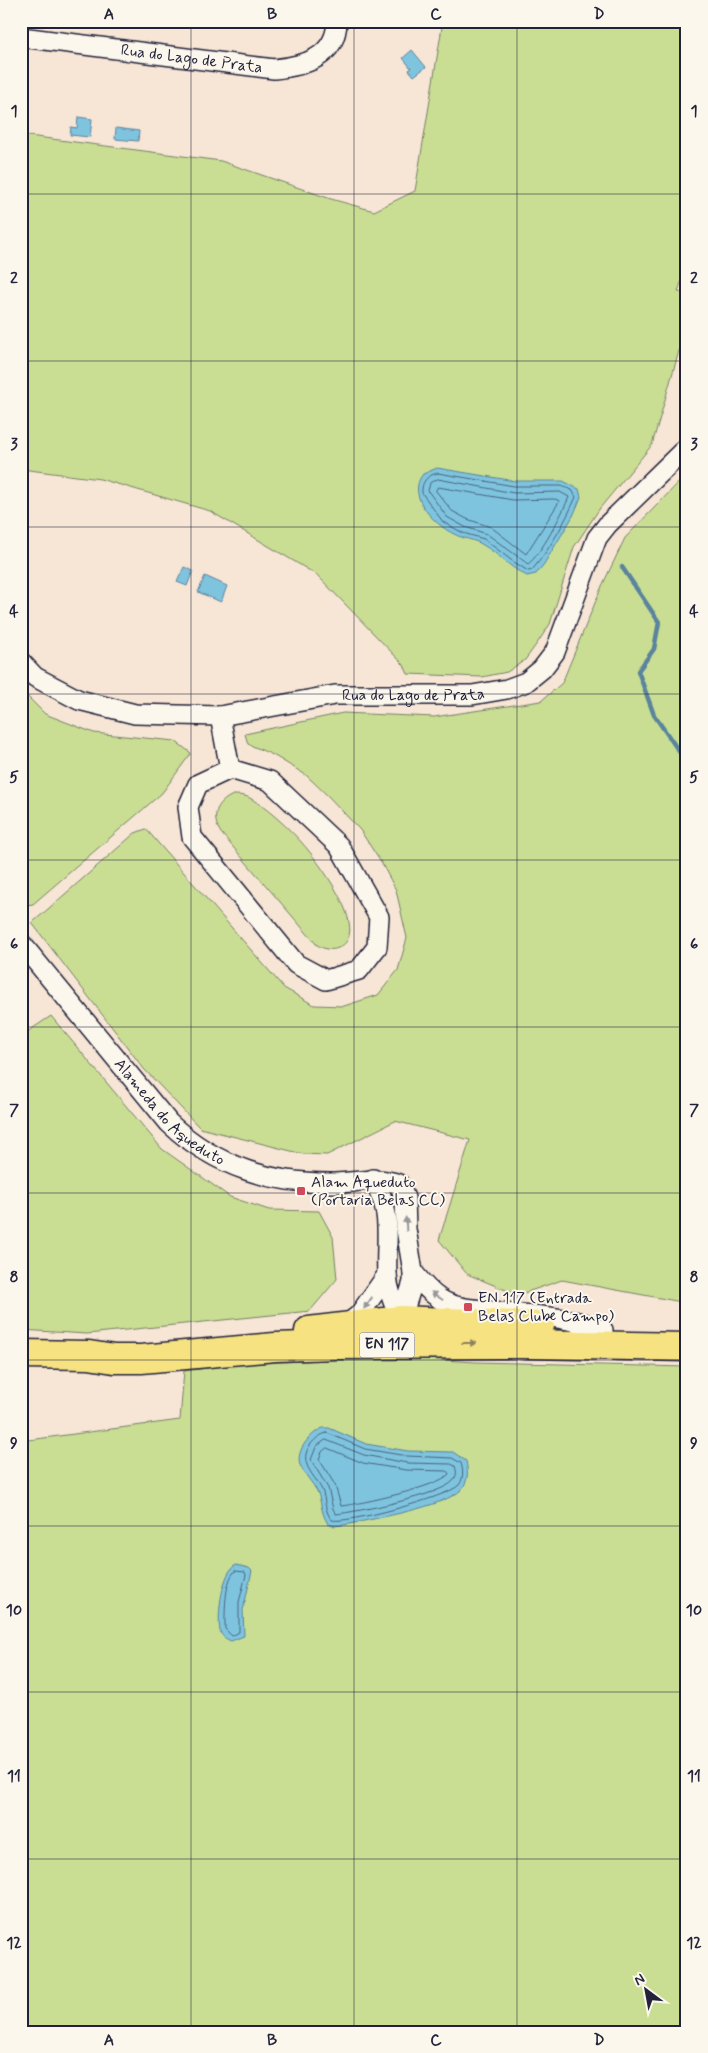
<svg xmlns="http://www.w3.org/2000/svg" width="708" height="2053" viewBox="0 0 708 2053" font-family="Mynerve,sans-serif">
  <rect width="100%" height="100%" fill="#f7e5d5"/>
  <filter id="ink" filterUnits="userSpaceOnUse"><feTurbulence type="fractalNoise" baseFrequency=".02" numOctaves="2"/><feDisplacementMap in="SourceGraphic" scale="10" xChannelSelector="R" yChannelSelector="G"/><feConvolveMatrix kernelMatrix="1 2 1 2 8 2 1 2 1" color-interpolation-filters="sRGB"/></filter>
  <g filter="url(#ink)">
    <g fill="#c9de93" stroke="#768067">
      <path d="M443 21H687V264L678 292 687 293V323L652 445 600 508 574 547 550 624 538 642 525 660 507 672 482 677 408 674 404 665 317 575 210 511 100 479 21 469V135L221 161 331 199 374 211 415 191Z"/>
      <path d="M687 474V1303L562 1280 518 1295 467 1274 439 1240 470 1140 395 1121 327 1155 303 1154 200 1128 144 1069 32 923 135 833 146 829 284 988 314 1005 344 1006 378 995 398 970 407 938 396 890 382 864 360 830 329 797 306 775 273 755 248 744 245 734 343 713 434 717 541 701 562 683 602 586 625 538Z"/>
      <path d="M21 690 45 714 94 733 175 741 191 753 162 793 33 904 21 906Z"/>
      <path d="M233 795C238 795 242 795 248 797 264 805 291 830 303 844 317 860 374 933 338 948 331 951 324 949 317 945L221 833C211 818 215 803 233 795Z"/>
      <path d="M51 1016 162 1149 230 1197 269 1210 319 1211 333 1237 337 1279 310 1311 87 1334 21 1330V1036Z"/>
      <path d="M390 1357 475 1362 687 1367V2032H21V1441L180 1420 184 1371 240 1364Z"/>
    </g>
    <g fill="#7fc4df" stroke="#5a839d">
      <path d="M412 50 426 67 414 76 409 70 411 68 403 58Z"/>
      <path d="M78 117 92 119 90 137 70 135 71 127 77 128Z"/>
      <path d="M116 128 139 131 138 141 115 139Z"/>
      <path d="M437 468 515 481H563L579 489 581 497 573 516 544 564 536 574 527 576C510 568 499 554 483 545 474 539 463 539 454 534 435 525 405 496 423 474Z"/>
      <path d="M184 567 193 571 187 586 177 582Z"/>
      <path d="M205 576 227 586 221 602 198 592Z"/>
      <path d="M323 1428H329L366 1444 408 1451 453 1452 466 1461C468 1471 469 1481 461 1490 443 1507 376 1518 350 1524L335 1526 328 1524C320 1511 322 1502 317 1491 312 1482 304 1474 300 1465 295 1450 311 1433 323 1428Z"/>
      <path d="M236 1565 249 1568 252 1571 243 1610 244 1636 231 1641C226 1639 221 1636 220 1631 217 1616 222 1571 236 1565Z"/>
    </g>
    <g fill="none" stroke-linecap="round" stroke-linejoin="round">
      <g stroke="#47637d" stroke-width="1">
        <path d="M438 473 514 486H561L572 490 576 497C565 522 550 549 532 570L528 571 511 560 484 539 463 533 443 522 422 493C421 482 427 475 438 473Z"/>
        <path d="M438 479 514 493 560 492 569 497C563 512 540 556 528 564L487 534 465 527 447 517 428 491 430 483Z"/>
        <path d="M438 487 513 500 554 499 558 500 559 502 526 554 491 527 467 519 452 511 436 491Z"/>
        <path d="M327 1433 365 1449 407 1456 452 1458 461 1463C463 1470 464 1478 459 1485 448 1497 347 1524 332 1520 324 1511 326 1500 322 1490 314 1474 297 1462 311 1444 315 1439 321 1434 327 1433Z"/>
        <path d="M326 1440 364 1455 407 1463 451 1464 455 1466C457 1472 457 1476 453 1481 442 1495 356 1512 336 1514L333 1509 328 1488 311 1460 316 1447Z"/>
        <path d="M327 1448 363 1463 406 1470 447 1471 449 1474C438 1487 360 1504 341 1506L335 1485 319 1459 322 1452Z"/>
        <path d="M235 1571 245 1572 246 1575 239 1602V1632L232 1636 225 1629C225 1615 224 1581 235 1571Z"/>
      </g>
      <path stroke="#5a839d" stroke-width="4.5" d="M622 567 659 622 654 649 638 671 654 715 687 763"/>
      <defs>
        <g id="street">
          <path id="s1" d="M21 37 274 69C304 66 336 58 337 21"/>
          <path id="s2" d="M21 662 35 677 79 700 135 714 220 716 335 695H472L507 689 526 682 542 669 555 652 597 538 608 524 687 447"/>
          <path d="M220 716 230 769 198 784 188 807 192 837 296 964 326 980 359 970 377 947 379 917 339 846 270 781 230 769"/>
          <path id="s3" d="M21 943 169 1123C216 1167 271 1184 335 1183 357 1183 377 1176 399 1184L405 1198 406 1229 413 1272V1282L401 1320"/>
          <path d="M373 1179C394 1215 385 1237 387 1275 388 1291 394 1305 401 1320"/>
          <path d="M413 1272C421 1282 429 1292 440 1299 455 1309 475 1309 492 1311 529 1315 569 1316 603 1330"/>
          <path d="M345 1326 359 1315 387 1275"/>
        </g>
        <g id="primary">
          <path d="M309 1331 401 1320 540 1326"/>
          <path d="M21 1354 89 1355 114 1359H141L275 1347 335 1345 524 1344 687 1347"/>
        </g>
      </defs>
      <use href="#street" stroke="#22223b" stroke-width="22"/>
      <use href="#primary" stroke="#22223b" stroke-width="31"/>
      <use href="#street" stroke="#fbf7ec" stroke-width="19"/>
      <use href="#primary" stroke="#f6e281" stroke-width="28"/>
    </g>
    <defs><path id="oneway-solid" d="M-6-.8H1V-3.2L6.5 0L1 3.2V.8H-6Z" transform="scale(1.25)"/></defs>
    <g fill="#99979c">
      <use href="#oneway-solid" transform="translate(406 1224) rotate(-93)"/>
      <use href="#oneway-solid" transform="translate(437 1296) rotate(-145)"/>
      <use href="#oneway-solid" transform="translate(368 1303) rotate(125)"/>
    </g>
    <use fill="#8c825e" href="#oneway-solid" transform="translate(469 1343)"/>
  </g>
  <path fill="none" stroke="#22223b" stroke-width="1" stroke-opacity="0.55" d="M191 21V2032M354 21V2032M517 21V2032M21 194H687M21 361H687M21 527H687M21 694H687M21 860H687M21 1027H687M21 1193H687M21 1360H687M21 1526H687M21 1692H687M21 1859H687"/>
  <g fill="#d1495b" stroke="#fbf7ec" stroke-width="2">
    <rect x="296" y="1186" width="10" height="10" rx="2.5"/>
    <rect x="463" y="1302" width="10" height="10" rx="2.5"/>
  </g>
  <g text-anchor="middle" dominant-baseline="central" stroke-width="4" stroke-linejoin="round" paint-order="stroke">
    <rect fill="#fbf7ec" stroke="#636270" stroke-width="1" x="359.5" y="1332.5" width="55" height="25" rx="4"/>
    <g font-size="15" font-weight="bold" fill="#22223b">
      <text x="387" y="1345">EN 117</text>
    </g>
    <g font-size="16" fill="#22223b" stroke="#fbf7ec">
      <text stroke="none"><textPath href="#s1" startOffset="172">Rua do Lago de Prata</textPath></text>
      <text stroke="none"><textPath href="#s2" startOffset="408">Rua do Lago de Prata</textPath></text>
      <text stroke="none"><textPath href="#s3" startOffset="226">Alameda do Aqueduto</textPath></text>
    </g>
    <g font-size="16" fill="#22223b" stroke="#fbf7ec" text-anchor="start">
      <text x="311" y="1182">Alam Aqueduto<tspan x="311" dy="18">(Portaria Belas CC)</tspan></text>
      <text x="478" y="1298">EN 117 (Entrada<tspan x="478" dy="18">Belas Clube Campo)</tspan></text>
    </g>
  </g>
  <rect width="708" height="2053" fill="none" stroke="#fbf7ec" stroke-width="55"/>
  <g transform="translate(646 1990) rotate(328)" stroke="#fbf7ec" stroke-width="4" paint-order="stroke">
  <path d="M0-4L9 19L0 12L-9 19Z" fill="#22223b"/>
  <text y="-8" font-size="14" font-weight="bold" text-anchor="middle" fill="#22223b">N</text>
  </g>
  <rect x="28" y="28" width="652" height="1998" fill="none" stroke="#22223b" stroke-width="2"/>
  <g font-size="16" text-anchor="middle" font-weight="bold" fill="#22223b">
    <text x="109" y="19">A</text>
    <text x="272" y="19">B</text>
    <text x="436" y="19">C</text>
    <text x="599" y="19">D</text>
    <text x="14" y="116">1</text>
    <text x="694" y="116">1</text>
    <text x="14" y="283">2</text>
    <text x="694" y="283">2</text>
    <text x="14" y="449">3</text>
    <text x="694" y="449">3</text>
    <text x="14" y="616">4</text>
    <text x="694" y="616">4</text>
    <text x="14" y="782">5</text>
    <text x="694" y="782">5</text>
    <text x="14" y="949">6</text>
    <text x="694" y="949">6</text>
    <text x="14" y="1115">7</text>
    <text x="694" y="1115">7</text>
    <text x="14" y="1282">8</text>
    <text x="694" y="1282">8</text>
    <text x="14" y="1448">9</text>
    <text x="694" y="1448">9</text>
    <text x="14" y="1615">10</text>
    <text x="694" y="1615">10</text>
    <text x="14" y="1781">11</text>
    <text x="694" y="1781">11</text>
    <text x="14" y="1948">12</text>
    <text x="694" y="1948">12</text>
    <text x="109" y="2045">A</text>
    <text x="272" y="2045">B</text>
    <text x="436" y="2045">C</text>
    <text x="599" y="2045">D</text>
  </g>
</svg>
